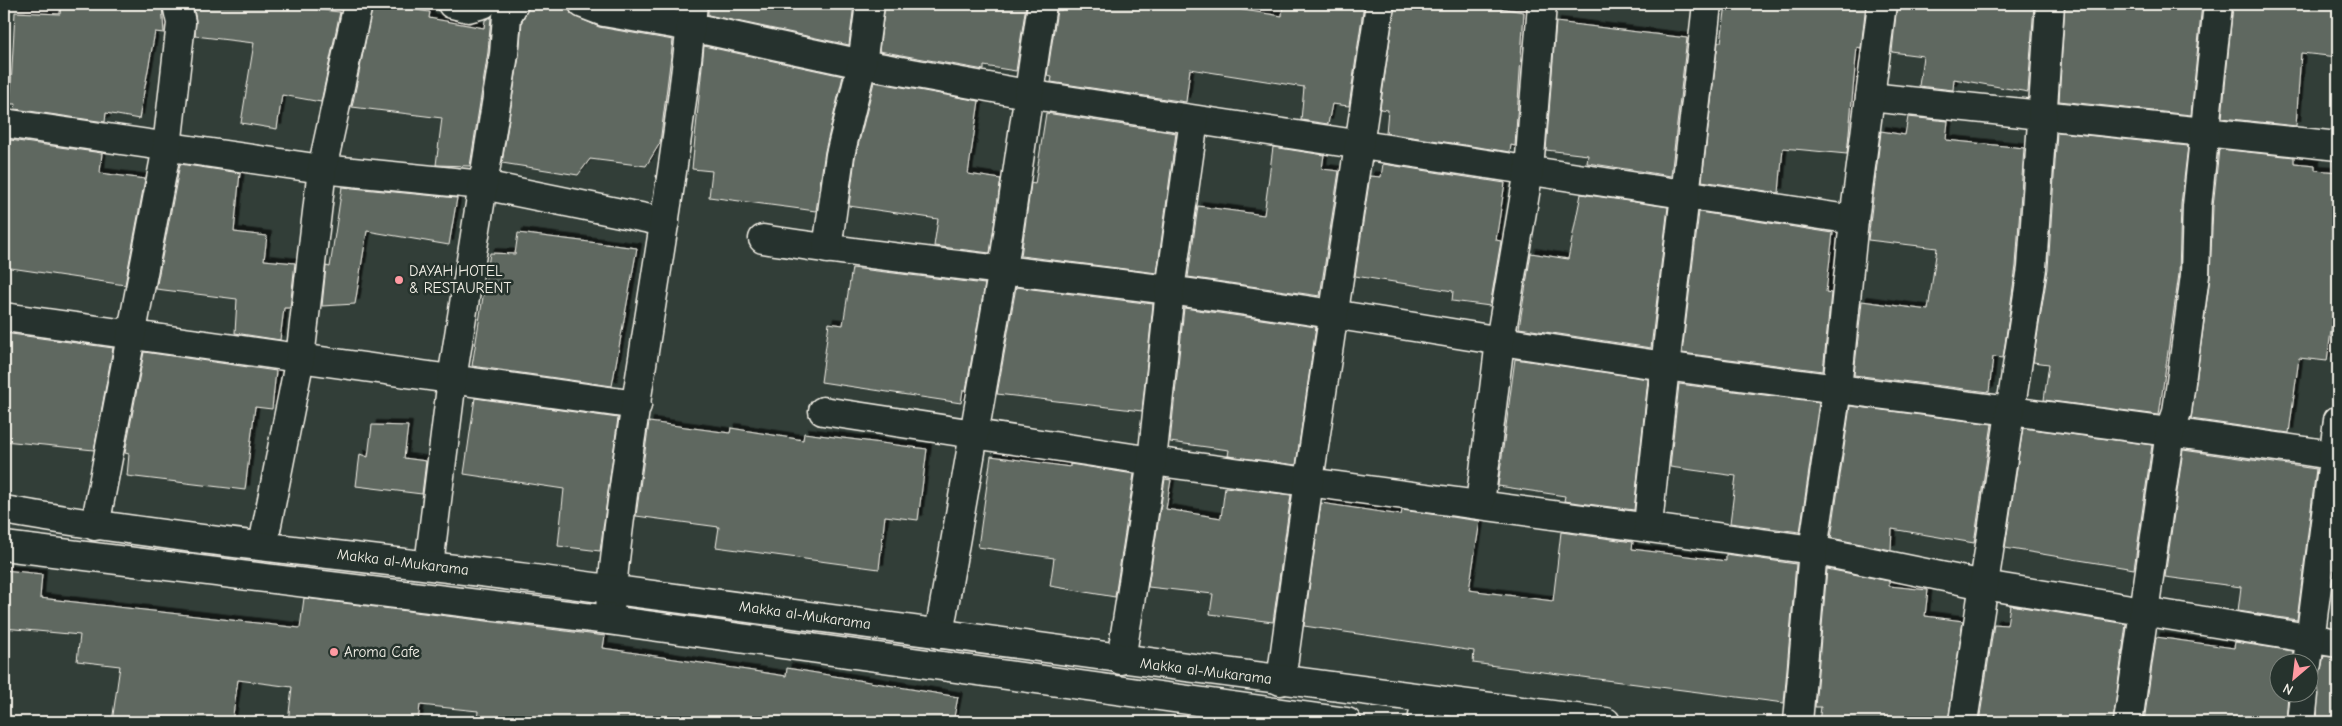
<svg xmlns="http://www.w3.org/2000/svg" width="2342" height="726" viewBox="0 0 2342 726" font-family="'Comic Neue',sans-serif">
  <defs>
    <filter id="shadow"><feDropShadow dx="4.5" dy="-4.5" stdDeviation="0" flood-color="#0009"/></filter>
  </defs>
  <rect width="100%" height="100%" fill="#323e38"/>
  <filter id="ink" filterUnits="userSpaceOnUse"><feTurbulence type="fractalNoise" baseFrequency=".02" numOctaves="2"/><feDisplacementMap in="SourceGraphic" scale="10" xChannelSelector="R" yChannelSelector="G"/><feConvolveMatrix kernelMatrix="1 2 1 2 8 2 1 2 1" color-interpolation-filters="sRGB"/></filter>
  <g filter="url(#ink)">
    <g fill="#5f6861" stroke="#f4f1e8" filter="url(#shadow)">
      <path d="M61 4H162L164 33 155 32 139 119 106 113 105 122 15 109 16 104H10L15 12 60 14Z"/>
      <path d="M193 4H270L340 12 321 102 282 95 277 129 241 123 254 43 195 36 196 20Z"/>
      <path d="M373 4 430 12 429 18 484 28 485 20 491 17 488 52 470 166 436 165 442 118 352 107Z"/>
      <path d="M530 4H568L571 14 599 27 673 40 660 143 646 166 590 159 578 175 502 163 519 56 522 21Z"/>
      <path d="M648 4H677V9Z"/>
      <path d="M708 4H854L849 45 708 15Z"/>
      <path d="M885 4 1026 5 1016 71 984 66V70L879 51Z"/>
      <path d="M1063 4H1205L1282 16 1283 4H1364L1349 106 1332 104 1328 124 1301 120 1304 87 1190 69 1186 102 1051 82 1052 77 1047 76 1057 10H1062Z"/>
      <path d="M1395 4H1475L1524 12 1515 146 1511 145 1510 152 1386 133 1388 110 1380 109Z"/>
      <path d="M1726 4H1866L1861 48 1857 47 1847 154 1783 148 1779 193 1702 181 1718 42H1721Z"/>
      <path d="M1897 4H2034L2028 92 1954 79 1953 90 1919 86 1923 56 1892 52Z"/>
      <path d="M2065 4H2202L2191 115 2059 101Z"/>
      <path d="M2233 4H2338V57L2301 53 2296 126 2222 118Z"/>
      <path d="M1556 22 1687 38 1671 176 1587 163 1588 155 1546 150Z"/>
      <path d="M704 46 843 76 825 151 816 211 709 197 712 171 692 169Z"/>
      <path d="M874 82 979 101 968 174 1001 179 990 253 934 246 938 219 849 206 855 158Z"/>
      <path d="M1046 113 1176 133 1157 273 1021 256 1031 183 1035 184Z"/>
      <path d="M1908 117 1948 121 1946 140 2024 148 2016 266 2003 358 1993 357 1989 392 1854 375 1862 301 1928 310 1937 248 1868 240 1881 131 1905 135Z"/>
      <path d="M2057 132 2188 146 2181 204 2179 274 2159 415 2044 400 2049 364 2033 362 2048 269Z"/>
      <path d="M10 140 102 153 100 173 145 179 125 285 4 267V175Z"/>
      <path d="M1273 147 1324 155 1322 169 1339 171 1320 296 1188 277 1198 206 1264 215Z"/>
      <path d="M2219 149 2294 157V163L2315 165V170L2338 172V280L2327 361 2299 358 2289 433 2191 419 2210 277 2213 207Z"/>
      <path d="M180 164 240 173 234 232 267 236 264 260 295 263 290 308H284L280 340 235 333 237 299 156 289Z"/>
      <path d="M1383 164 1505 183 1496 240 1501 241 1490 306 1452 301 1453 291 1355 276 1370 176 1381 177Z"/>
      <path d="M342 187 457 198 449 245 367 231 355 304 322 306 326 266 330 267Z"/>
      <path d="M1581 194 1668 207 1651 348 1519 328 1531 253 1568 259Z"/>
      <path d="M1699 212 1833 233 1826 292 1831 293 1823 371 1682 353Z"/>
      <path d="M518 233 637 248 612 386 472 366 490 253 515 254Z"/>
      <path d="M852 268 985 284 966 390H963L961 403 821 382 829 323 843 325Z"/>
      <path d="M1016 287 1153 304 1142 411 997 394Z"/>
      <path d="M1184 308 1316 327 1296 465 1228 456 1229 450 1170 442Z"/>
      <path d="M4 333 113 348 94 450 4 441Z"/>
      <path d="M144 352 276 371 272 409 255 407 245 490 127 476 129 454 125 453Z"/>
      <path d="M1515 359 1648 379 1634 510 1564 501 1565 496 1498 486Z"/>
      <path d="M1679 384 1819 402 1800 532 1730 523 1736 476 1670 467Z"/>
      <path d="M475 398 618 418 600 551 558 546 564 489 464 474Z"/>
      <path d="M1850 406 1992 424 1974 543 1892 529 1891 550 1831 538Z"/>
      <path d="M649 422 730 433 731 428 803 440 804 433 927 449 918 520 885 516 879 569 716 547 719 527 636 516Z"/>
      <path d="M372 425 408 426 404 458 426 461 422 494 356 486 360 454 368 457Z"/>
      <path d="M2023 428 2152 445 2134 569 2005 548Z"/>
      <path d="M2183 450 2316 469 2297 620 2238 611 2241 587 2165 577Z"/>
      <path d="M991 456 1070 467V464L1134 474 1115 597 1050 586 1054 558 978 547Z"/>
      <path d="M1165 479 1171 480 1166 509 1221 518 1225 487 1291 495 1273 622 1210 614 1213 594 1148 587Z"/>
      <path d="M1321 503 1401 515 1402 510 1480 521 1469 590 1553 601 1561 532 1633 542 1632 549 1726 561V554L1796 564 1784 703 1473 663 1474 651 1304 626Z"/>
      <path d="M1827 569 1889 581V586L1928 590 1925 616 1963 621 1948 722H1819L1821 707H1815Z"/>
      <path d="M4 570 42 574 40 598 300 628 304 598 605 636 603 648 786 676 787 668 958 697 953 722H477L478 711 420 705 418 722H288L292 687 238 680 232 722H112L120 666 77 661 80 635 4 628Z"/>
      <path d="M2010 605 2126 624 2113 722H1979L1994 624 2007 625Z"/>
      <path d="M2156 637 2234 648 2235 642 2293 651 2292 664H2280V694H2288L2286 722H2144Z"/>
      <path d="M2324 656 2338 658V722H2317L2318 688 2310 679 2320 673Z"/>
    </g>
    <g fill="none" stroke-linecap="round" stroke-linejoin="round">
      <defs>
        <g id="street">
          <path d="M452 4 468 8 483 4"/>
          <path d="M583 4 604 12 691 27 862 64 1027 94 1854 220"/>
          <path d="M1870 97 2338 146"/>
          <path d="M4 123 322 169 483 185 665 222"/>
          <path d="M763 239C902 261 1043 273 1183 292 1344 314 1504 343 1665 366 1889 397 2114 422 2338 456"/>
          <path d="M827 249 840 155 862 64 870 4"/>
          <path d="M4 317 637 405"/>
          <path d="M823 411 1152 461 1813 550 1984 585 2338 643"/>
          <path d="M1480 504 1500 341 1529 170 1542 4"/>
          <path d="M95 526 167 147 181 23 177 4"/>
          <path d="M1648 526C1665 352 1688 178 1707 4"/>
          <path d="M263 545 300 358 322 169 358 4"/>
          <path d="M429 565 452 379 504 54 507 16 514 4"/>
          <path d="M609 620C627 413 673 210 693 4"/>
          <path d="M939 634 1003 269 1042 4"/>
          <path d="M1121 660 1152 461 1170 290 1194 120"/>
          <path d="M2307 664 2338 420"/>
          <path d="M1281 681C1311 455 1347 229 1380 4"/>
          <path d="M1798 722 1813 550 1837 389 1854 220 1882 4"/>
          <path d="M1963 722 2032 268 2050 4"/>
          <path d="M2128 722 2170 432 2177 412 2195 275 2197 206 2218 4"/>
          <path d="M2301 722 2304 694"/>
        </g>
        <path id="primary" d="M1422 722 1426 699"/>
        <g id="highway">
          <path d="M4 510C177 540 353 555 527 578 887 626 1246 676 1606 722"/>
          <path d="M4 546 609 620 1347 722"/>
        </g>
      </defs>
      <use href="#street" stroke="#f4f1e8" stroke-width="31"/>
      <use href="#primary" stroke="#f4f1e8" stroke-width="31"/>
      <use href="#highway" stroke="#f4f1e8" stroke-width="31"/>
      <use href="#street" stroke="#26332d" stroke-width="28"/>
      <use href="#primary" stroke="#26332d" stroke-width="28"/>
      <use href="#highway" stroke="#26332d" stroke-width="28"/>
    </g>
  </g>
  <g fill="#ff9aa2" stroke="#26332d" stroke-width="2">
    <circle cx="399" cy="280" r="5"/>
    <circle cx="334" cy="652" r="5"/>
  </g>
  <g text-anchor="middle" dominant-baseline="central" stroke-width="5" stroke-linejoin="round" paint-order="stroke">
    <g font-size="15" fill="#f4f1e8" stroke="#26332d" text-anchor="start">
      <text x="409" y="271">DAYAH HOTEL<tspan x="409" dy="17">&amp; RESTAURENT</tspan></text>
      <text x="344" y="652">Aroma Cafe</text>
    </g>
    <g font-size="15" fill="#f4f1e8" stroke="#26332d">
      <text transform="translate(403 562) rotate(7)">Makka al-Mukarama</text>
      <text transform="translate(805 615) rotate(8)">Makka al-Mukarama</text>
      <text transform="translate(1206 671) rotate(7)">Makka al-Mukarama</text>
    </g>
  </g>
  <rect width="2342" height="726" fill="none" stroke="#26332d" stroke-width="20"/>
  <rect x="10" y="10" width="2322" height="706" fill="none" stroke="#f4f1e8" stroke-width="2" filter="url(#ink)"/>
  <g transform="translate(2294 678) rotate(208)"><circle r="24" fill="#26332d" stroke="#787f78"/>
  <path d="M0-4L9 19L0 12L-9 19Z" fill="#ff9aa2"/>
  <text y="-8" font-size="14" font-weight="bold" text-anchor="middle" fill="#f4f1e8">N</text>
  </g>
</svg>
